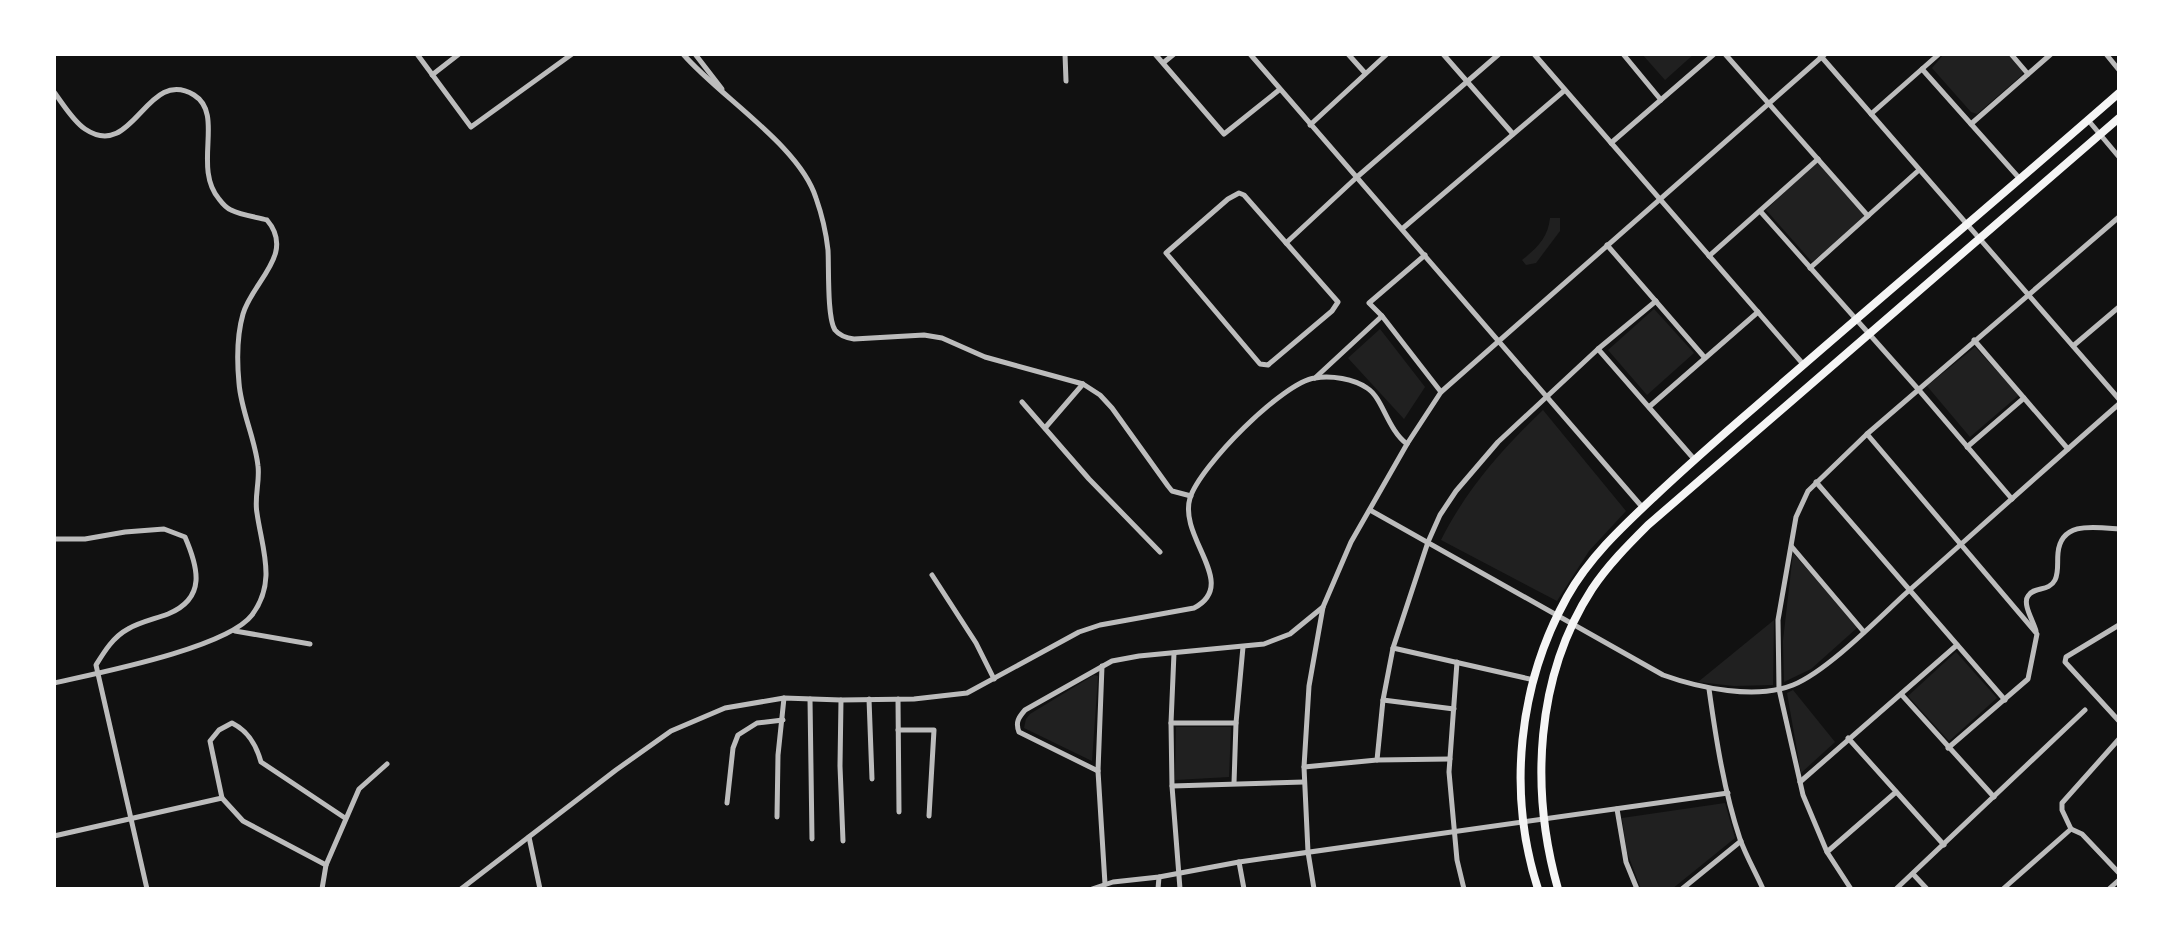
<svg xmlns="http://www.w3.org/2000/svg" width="2173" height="943" viewBox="0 0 2173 943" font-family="'Open Sans',sans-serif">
  <rect width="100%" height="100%" fill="#111"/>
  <g fill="#202020">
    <path d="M1642 54H1694L1665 80Z"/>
    <path d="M1944 54H2009L2023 71 2022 75 1977 114 1971 112 1932 68Z"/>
    <path d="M1818 159 1868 216 1812 262 1766 210Z"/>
    <path d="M1550 218H1560V231L1536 263 1526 265 1522 260C1537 248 1548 238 1550 218Z"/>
    <path d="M1654 309 1694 353 1647 395 1608 350Z"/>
    <path d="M1380 329 1425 387 1404 419 1348 358Z"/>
    <path d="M1975 347 2019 395 1970 437 1927 386Z"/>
    <path d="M1543 410 1626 511 1589 551 1557 601 1441 540C1466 490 1503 448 1543 410Z"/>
    <path d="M1793 553 1858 627 1811 669 1784 682 1783 641Z"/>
    <path d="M1774 620 1773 685 1734 686 1698 682Z"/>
    <path d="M1956 652 1997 698 1949 741 1908 696Z"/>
    <path d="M1094 675 1098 676 1092 761 1024 728 1026 719 1030 714Z"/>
    <path d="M1793 690 1835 742 1801 773 1787 693Z"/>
    <path d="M1176 727H1231L1229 777 1175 780Z"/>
    <path d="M1725 803 1735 838 1672 889H1641L1627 852 1622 818Z"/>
  </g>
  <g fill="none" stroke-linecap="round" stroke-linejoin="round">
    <g stroke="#bcbcbc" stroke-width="5">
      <path d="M417 54 471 127 572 54"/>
      <path d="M683 54C719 96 800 146 816 198 822 215 826 232 828 250 829 267 827 318 835 330 840 336 846 338 854 339L924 335 942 338 985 357 1083 384 1100 395 1112 408 1168 486 1172 491 1191 496"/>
      <path d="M695 54 722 89"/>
      <path d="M1065 54 1066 81"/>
      <path d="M1155 54 1224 134 1279 90"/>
      <path d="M1250 54 1643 508"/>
      <path d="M1348 54 1365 73"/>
      <path d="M1443 54 1513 134"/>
      <path d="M1534 54 1803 364"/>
      <path d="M1623 54 1661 100"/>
      <path d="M1725 54 1868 216"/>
      <path d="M1819 54 2119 399"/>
      <path d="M2011 54 2028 74"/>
      <path d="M2106 54 2119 70"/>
      <path d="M1163 63 1174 54"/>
      <path d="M1922 69 2020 179"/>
      <path d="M432 75 459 54"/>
      <path d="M54 92C63 104 73 121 85 129 134 162 146 66 194 95 225 114 192 167 219 199 222 203 226 208 231 210 241 215 256 217 267 220 296 254 252 282 243 314 237 335 237 362 239 383 241 411 255 438 258 466 260 481 254 498 257 513 262 549 277 582 252 615 227 648 98 673 54 683"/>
      <path d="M1871 114 1939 54"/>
      <path d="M2088 120 2119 157"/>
      <path d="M1971 124 2051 54"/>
      <path d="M1310 125 1387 54"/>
      <path d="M1611 143 1714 54"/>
      <path d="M1239 193 1244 195 1338 302 1332 311 1268 365 1260 364 1166 253 1228 199Z"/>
      <path d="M1760 211 1918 389 2012 499"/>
      <path d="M1402 229 1565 90"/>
      <path d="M1286 243 1357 177 1499 54"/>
      <path d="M1607 245 1705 358"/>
      <path d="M1425 255 1369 303 1382 316 1441 392"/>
      <path d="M1709 256 1818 159"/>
      <path d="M1810 268 1919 170"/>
      <path d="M1974 340 2068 449"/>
      <path d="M2073 346 2119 307"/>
      <path d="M1598 349 1694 459"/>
      <path d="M1315 378 1382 316"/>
      <path d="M1022 402 1089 479 1160 552"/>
      <path d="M1649 407 1758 312"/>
      <path d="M1045 428 1083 384"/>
      <path d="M1867 434 2037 634 2028 679 1948 748"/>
      <path d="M1967 447 2024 398"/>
      <path d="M1816 482 2005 700"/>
      <path d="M1370 510 1663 675C1699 688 1756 700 1793 685 1827 671 1876 621 1904 595 1976 531 2047 467 2119 404"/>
      <path d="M54 539H85L125 532 164 529 185 537C198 567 207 598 168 614 155 619 140 622 128 629 113 637 104 652 96 665L147 889"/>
      <path d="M1792 547 1864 632"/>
      <path d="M932 575 976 643 994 679"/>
      <path d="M2119 625 2066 657 2065 662 2119 721"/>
      <path d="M235 631 310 644"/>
      <path d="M2036 631C2034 622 2022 604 2028 596 2034 586 2049 592 2055 580 2059 572 2057 562 2058 553 2061 521 2094 527 2119 529"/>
      <path d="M1393 648 1534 680"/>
      <path d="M1174 653 1171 723 1172 786 1180 889"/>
      <path d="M1457 662 1449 772 1457 860 1464 889"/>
      <path d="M1102 666 1098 771 1105 884"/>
      <path d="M1709 689C1716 739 1724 791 1740 839 1746 856 1756 873 1763 889"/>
      <path d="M1901 694 1994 797"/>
      <path d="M810 699 812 839"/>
      <path d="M869 699 872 779"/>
      <path d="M898 699 899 812"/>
      <path d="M841 700 840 766 843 841"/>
      <path d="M1383 700 1454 709"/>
      <path d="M1171 723H1236"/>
      <path d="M898 730H934L929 816"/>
      <path d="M1848 738 1944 845"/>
      <path d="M2119 739 2062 803V810L2071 829 2082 834 2119 873"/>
      <path d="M1377 760 1383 700 1393 648 1428 542 1440 515 1456 491 1498 442 1598 349 1656 301"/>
      <path d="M1304 767 1377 760 1450 759"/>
      <path d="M1098 771 1019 732C1015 722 1019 717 1025 710L1112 661 1139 656 1264 644 1290 634 1323 607"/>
      <path d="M1800 782 1957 645"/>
      <path d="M1234 783 1236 723 1243 647"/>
      <path d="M1172 786 1304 782"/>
      <path d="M222 798 210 741 219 730 232 723C248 731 256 744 261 762L345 818"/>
      <path d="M727 803 733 748 738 735 757 723 783 720"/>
      <path d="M1617 809 1626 862 1637 889"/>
      <path d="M777 817 778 755 784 698"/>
      <path d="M54 836 222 798 243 821 326 865"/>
      <path d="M529 837 540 889"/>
      <path d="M1827 852 1896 792"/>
      <path d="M1239 862 1244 889"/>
      <path d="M1913 874 1927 889"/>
      <path d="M322 889 326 865 359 789 387 764"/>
      <path d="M461 889 616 770 671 731 725 708 784 698 841 700 914 699 967 693 1079 632 1100 625 1194 608C1240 584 1178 538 1190 498 1200 466 1283 382 1315 378 1331 375 1354 379 1367 388 1383 398 1387 429 1407 444"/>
      <path d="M1092 889 1113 882 1159 877 1239 862 1728 793"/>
      <path d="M1158 889 1159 877"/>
      <path d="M1314 889 1308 852 1304 767 1309 686 1323 607 1351 542 1407 444 1441 392 1825 54"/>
      <path d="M1682 889 1741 841"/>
      <path d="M1851 889 1827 852 1803 795 1779 689 1778 620 1796 517 1808 491 1867 434 2119 217"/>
      <path d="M1896 889 2085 710"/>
      <path d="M2003 889 2071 829"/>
      <path d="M2109 889 2119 880"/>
    </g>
    <g stroke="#f5f5f5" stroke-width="8">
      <path d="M1538 889C1507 793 1518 685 1567 597 1589 558 1620 529 1653 498 1686 467 1720 437 1755 407 1876 301 1998 199 2119 93"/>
      <path d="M1558 889C1530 790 1535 677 1592 589 1608 565 1628 545 1648 525L2119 118"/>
    </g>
  </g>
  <rect width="2173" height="943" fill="none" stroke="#ffffff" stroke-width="112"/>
</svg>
